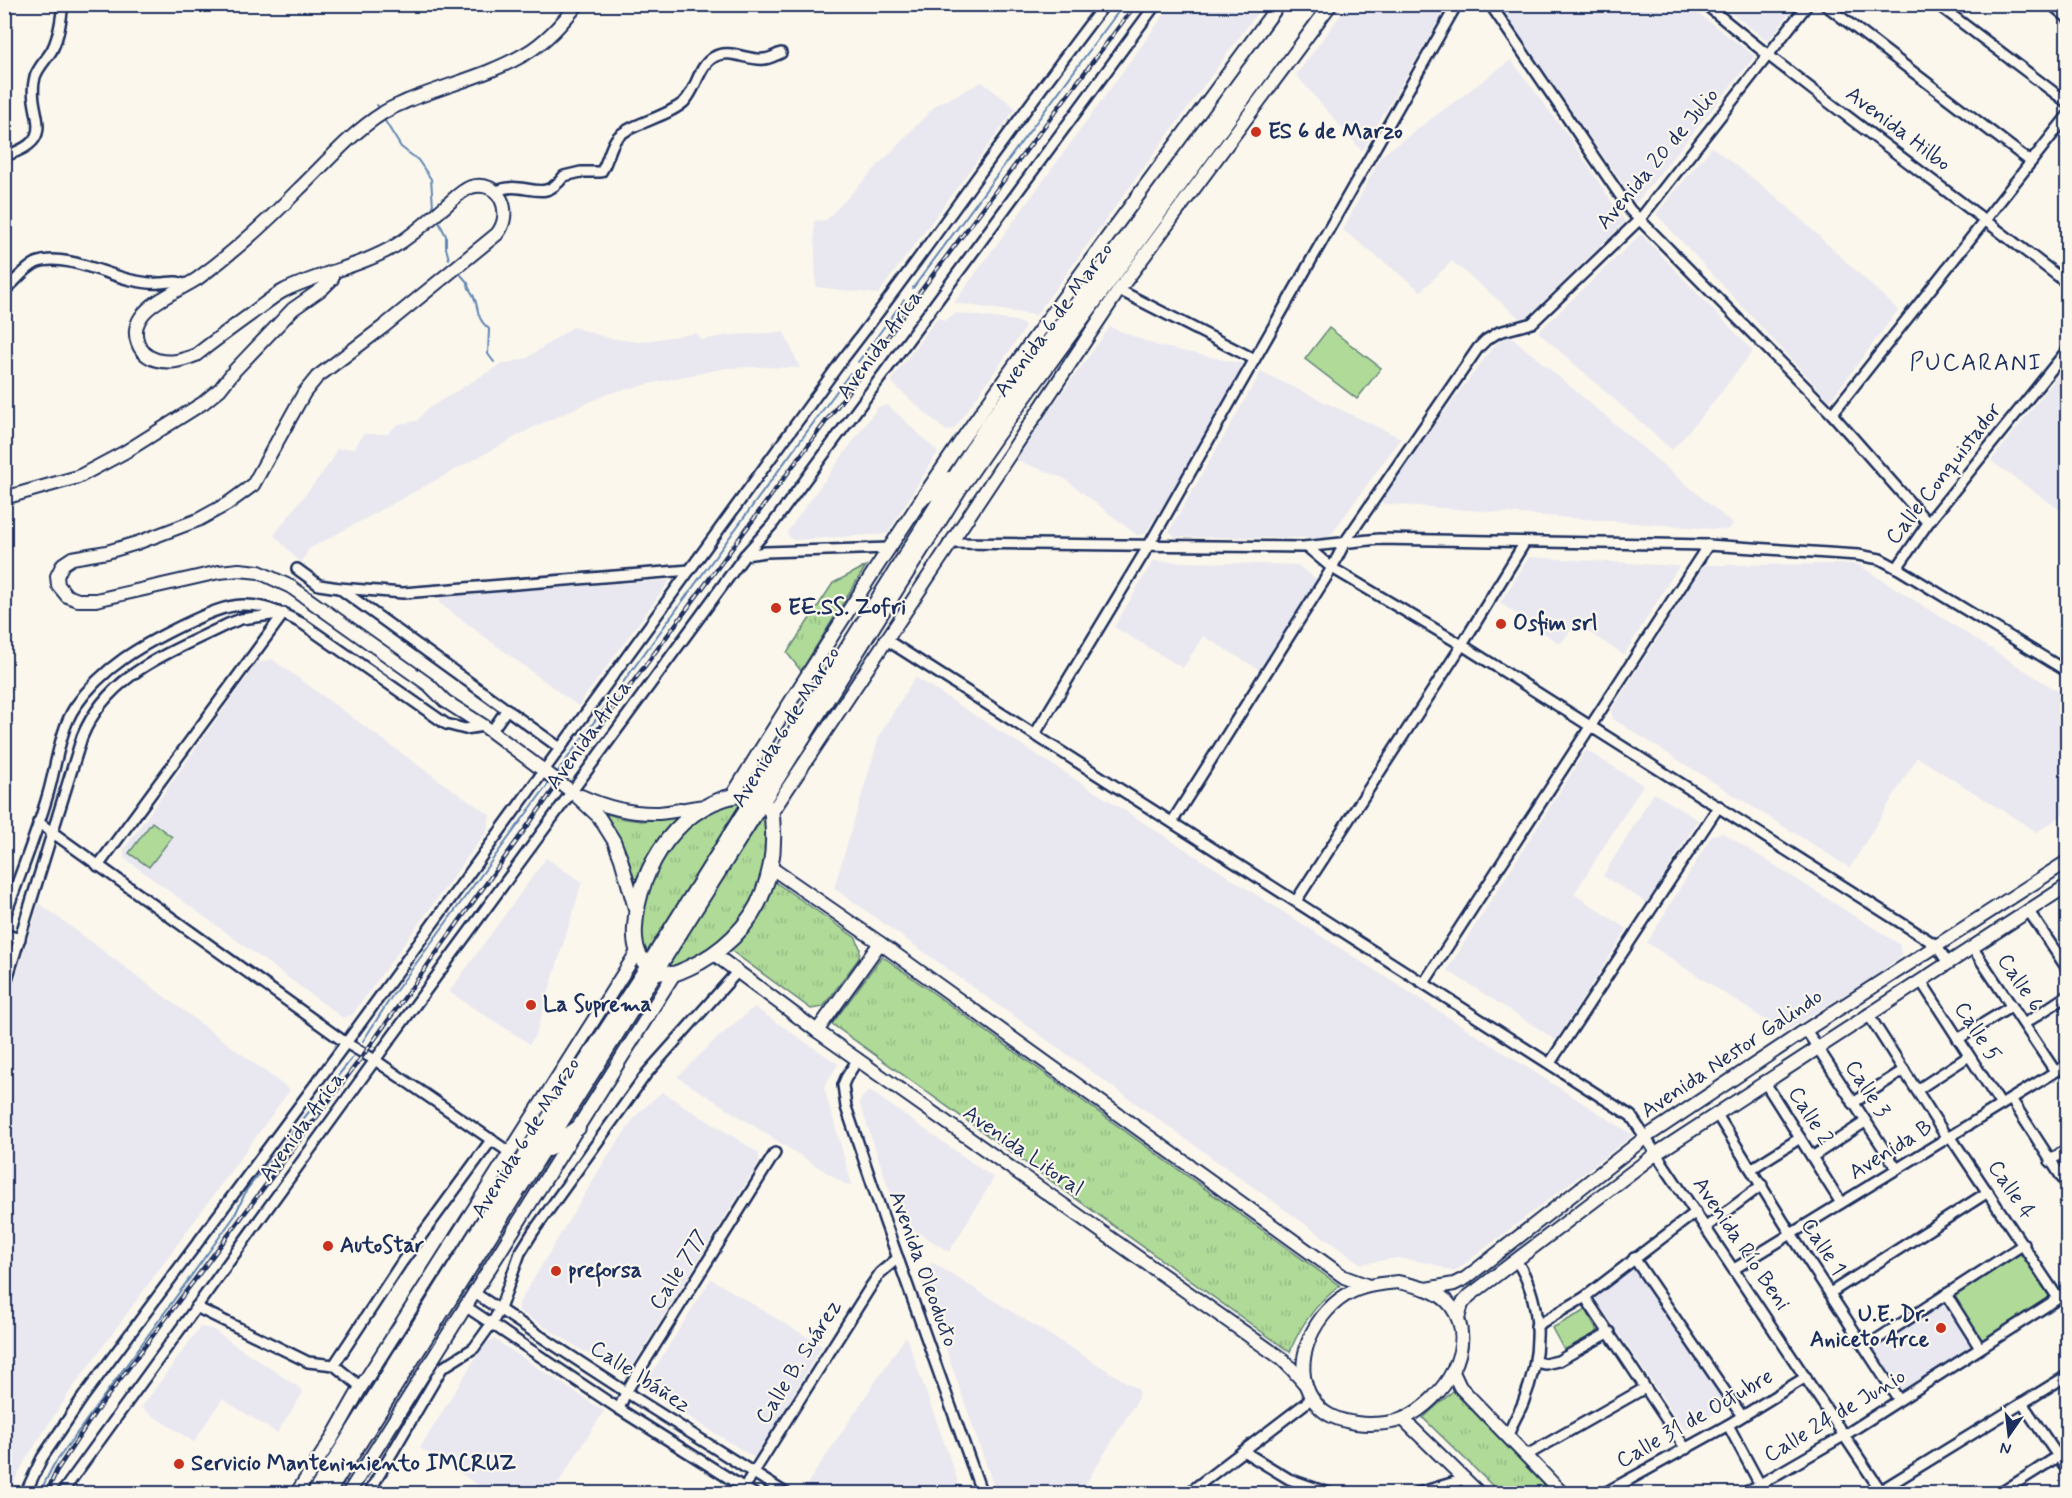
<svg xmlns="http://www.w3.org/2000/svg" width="2072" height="1498" viewBox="0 0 2072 1498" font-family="Mynerve,sans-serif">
  <defs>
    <pattern id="grass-tufts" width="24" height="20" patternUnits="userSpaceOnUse" patternTransform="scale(1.5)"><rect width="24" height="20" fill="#afda98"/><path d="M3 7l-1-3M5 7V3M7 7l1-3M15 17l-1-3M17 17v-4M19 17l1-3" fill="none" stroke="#96bb85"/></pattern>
  </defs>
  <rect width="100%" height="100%" fill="#fbf7ec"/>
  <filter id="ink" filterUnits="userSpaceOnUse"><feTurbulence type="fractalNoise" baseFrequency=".0167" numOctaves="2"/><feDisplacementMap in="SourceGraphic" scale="12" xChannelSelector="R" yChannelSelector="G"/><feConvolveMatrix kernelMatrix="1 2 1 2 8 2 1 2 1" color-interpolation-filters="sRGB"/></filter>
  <g filter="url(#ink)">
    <g fill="#e9e8f0">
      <path d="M1172 4 1263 5 1036 315 954 303Z"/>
      <path d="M1348 5H1448L1362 151 1296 75Z"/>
      <path d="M1498 5H1687L1755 56 1636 203Z"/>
      <path d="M1721 5H1796L1768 41Z"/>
      <path d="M1511 60 1570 138 1625 222 1523 321 1452 261 1421 291 1343 230 1381 156Z"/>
      <path d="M982 82 1016 108 878 294 816 287 814 221 826 220 936 105Z"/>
      <path d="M1712 147 1778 198 1898 310 1830 401 1656 214Z"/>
      <path d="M1641 234 1753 351 1708 409 1672 450 1538 332Z"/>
      <path d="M956 313 1016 321 1024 325V330L954 429 946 431 893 384 892 379 938 317 944 321Z"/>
      <path d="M573 327 607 338 638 342 697 333 701 340 731 335 784 332 800 368 756 367 726 368 666 380 610 393 536 426 309 549 301 563 274 535 333 459 336 449 355 448 363 434H387L398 424 417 421 427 409 500 365 527 358Z"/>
      <path d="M1110 327 1158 346 1244 364 1199 448 1145 534 1137 535 1065 479 1014 459Z"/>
      <path d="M1508 334 1733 524 1727 530 1376 503 1493 347Z"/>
      <path d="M2067 364 2068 515H2067L1991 461Z"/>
      <path d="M1261 372 1401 438 1330 536 1323 538 1175 537 1169 531Z"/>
      <path d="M888 405 938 452 887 534 793 540 790 538 787 532 878 407Z"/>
      <path d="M1529 557 1679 566 1624 655 1576 624 1560 644 1500 603Z"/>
      <path d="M1153 561 1297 565 1319 581 1260 670 1203 636 1183 668 1114 627Z"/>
      <path d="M1857 564 2067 697V812L2037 832 1917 757 1936 726 1850 868 1613 719 1611 711 1704 565Z"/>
      <path d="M670 580 578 706 439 603 441 596Z"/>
      <path d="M272 659 440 781 490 815 488 829 352 1015 343 1018 124 858V849L257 663Z"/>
      <path d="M915 677 1216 869 1633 1135 1454 1272 1430 1263 1396 1258 1361 1264 834 888 880 734Z"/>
      <path d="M1586 750 1643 785 1574 894 1627 929 1556 1040 1447 970Z"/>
      <path d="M1654 793 1698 820 1647 903 1603 876Z"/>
      <path d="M1723 833 1899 944 1902 956 1870 979 1784 1032 1647 943 1712 835Z"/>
      <path d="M546 858 582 882 537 1031 530 1044 449 992Z"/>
      <path d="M39 903 290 1090 69 1393 26 1459 8 1493H5V1013Z"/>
      <path d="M754 1007 838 1064 824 1087 852 1185 845 1184 677 1077 712 1043Z"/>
      <path d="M869 1090 994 1178 949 1252 900 1221 859 1102Z"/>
      <path d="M662 1092 759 1153V1162L630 1370 619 1373 519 1311V1303L607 1157 638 1113Z"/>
      <path d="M933 1263 1139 1390 1138 1399 1080 1493H996L919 1272Z"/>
      <path d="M1633 1264 1729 1406 1685 1430 1593 1296Z"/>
      <path d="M711 1279 822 1346 755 1458 642 1388Z"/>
      <path d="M1944 1301 1973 1345 1900 1391 1872 1347Z"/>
      <path d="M200 1327 212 1329 301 1389 303 1393 277 1433 222 1399 194 1442 141 1408Z"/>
      <path d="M906 1336 962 1493 808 1494 803 1490Z"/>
      <path d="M494 1339 604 1411 552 1493H481L483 1488 420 1448 484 1344Z"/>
    </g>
    <g fill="url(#grass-tufts)" stroke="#65847b" stroke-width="1.5">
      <path d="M866 566 801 671 787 653 833 583Z"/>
      <path d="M744 801 648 956C640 942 641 930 643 915 649 861 687 809 744 801Z"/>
      <path d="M602 813 626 819 642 821 683 816C659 836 643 859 634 888L626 855 619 837Z"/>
      <path d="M765 814C773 872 754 921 704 954 693 961 679 968 665 967Z"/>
      <path d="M775 882 856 938 860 948 859 958 823 1007 811 1009 729 949 763 908Z"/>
      <path d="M882 956 1340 1286C1317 1303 1300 1325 1290 1352L832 1024Z"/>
      <path d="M1453 1391 1552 1493H1500L1423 1418Z"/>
    </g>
    <g fill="#afda98" stroke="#65847b" stroke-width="1.5">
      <path d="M1329 328 1381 368 1357 399 1305 359Z"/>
      <path d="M152 822 172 837 149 867 129 853Z"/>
      <path d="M2020 1253 2051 1299 1982 1342 1953 1297Z"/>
      <path d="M1586 1310 1598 1332 1564 1350 1552 1328Z"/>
    </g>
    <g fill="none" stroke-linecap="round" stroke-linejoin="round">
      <g stroke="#6186b3" stroke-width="2">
        <path d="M377 105 378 106"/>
        <path d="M385 121 401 147 418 160 431 179 433 206"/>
        <path d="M439 222 446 236V248L449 259"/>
        <path d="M461 275 468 283C468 290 471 290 474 297 480 311 475 317 489 329L488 354 494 362"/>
        <path d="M913 288 1124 4"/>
        <path d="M858 362 904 300"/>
        <path d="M558 771 850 373"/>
        <path d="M363 1041 392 996 549 783"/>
        <path d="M39 1494 53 1466 234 1217 247 1189 353 1057"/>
      </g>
      <defs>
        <g id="minor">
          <path d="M1490 4 1630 210 1832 414 1928 523"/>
          <path d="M1705 4C1823 102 1948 190 2068 284"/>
          <path d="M1824 4 2031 162"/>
          <path d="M1937 4 2068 103"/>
          <path d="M2051 4 2068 18"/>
          <path d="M4 156C63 139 25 113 35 77 38 67 47 59 52 50 59 36 61 20 63 4"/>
          <path d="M495 192C525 177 541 207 564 176L581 172H601C608 162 609 149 616 139 628 124 666 118 684 102 697 89 698 66 714 57 729 48 748 61 764 59 769 59 776 55 781 53"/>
          <path d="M1119 290 1254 359"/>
          <path d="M4 291C15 282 24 269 36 263 61 252 105 274 131 280 140 282 150 284 159 283 169 283 177 279 186 286"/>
          <path d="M1832 414 2068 115"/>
          <path d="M949 543 1303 547 1379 539 1708 545 1858 555 1880 559 1897 568 2068 672"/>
          <path d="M1307 547 1332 568 1462 645 1936 945 1948 963"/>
          <path d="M745 555 766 552 890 548"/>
          <path d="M1897 568 1928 523 2068 349"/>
          <path d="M297 569 319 585 339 588 560 748"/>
          <path d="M339 588 403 593 690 570"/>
          <path d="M885 639 1631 1116 1883 1494"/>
          <path d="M491 732 507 709"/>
          <path d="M1035 734 1149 545 1457 4"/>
          <path d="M38 822 346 1043 375 1060 509 1152"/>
          <path d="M1172 822 1332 568 1345 542 1478 348 1486 340 1499 332 1532 323 1640 219 1808 4"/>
          <path d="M98 866 284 613"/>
          <path d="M1296 901 1462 645 1525 542"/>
          <path d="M2028 910 2068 970"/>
          <path d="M4 919C19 877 36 836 48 794 56 767 60 729 75 707 102 667 142 645 183 625 233 601 252 596 303 624L446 724 465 729 484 726"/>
          <path d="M4 934 20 939"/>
          <path d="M1972 947 2055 1071"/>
          <path d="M1921 981 2001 1105"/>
          <path d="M1424 983 1708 545"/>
          <path d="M4 989 82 737C108 673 170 653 228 624L241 619 279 614"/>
          <path d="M1868 1014 1947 1138"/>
          <path d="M2024 1024 2068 995"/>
          <path d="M1806 1030 1897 1169"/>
          <path d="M1958 1039 2012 1006"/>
          <path d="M858 1059 846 1078 843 1085 846 1107 885 1222 982 1494"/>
          <path d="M1550 1063 1719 806"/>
          <path d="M1764 1081 1841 1203"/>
          <path d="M1917 1090 1969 1056"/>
          <path d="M2011 1099 2068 1187"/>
          <path d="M1853 1103 1904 1070"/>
          <path d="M1716 1113 1791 1234 1899 1400"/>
          <path d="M1950 1136 2058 1298"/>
          <path d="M1812 1157 1865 1122"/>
          <path d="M2050 1161 2068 1148"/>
          <path d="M1751 1169 1800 1138"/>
          <path d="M1706 1227 1762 1185"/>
          <path d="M1634 1258 1742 1416"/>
          <path d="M1734 1269 2068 1064"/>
          <path d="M473 1292 626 1392 787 1494"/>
          <path d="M1830 1293 1988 1192"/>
          <path d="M1946 1294 1980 1348"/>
          <path d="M1585 1297 1686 1449"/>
          <path d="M465 1306 619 1409 754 1494"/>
          <path d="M196 1307 308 1362 334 1365 361 1387"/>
          <path d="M1536 1326 1585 1297 1696 1212"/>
          <path d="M1865 1347 2024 1244"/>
          <path d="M1536 1362 1545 1364 1558 1361 1610 1332"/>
          <path d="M334 1365 402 1262 492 1139"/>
          <path d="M2022 1403 2068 1471"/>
          <path d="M619 1409 626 1392 775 1153"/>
          <path d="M1728 1425 1765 1494"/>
          <path d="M1508 1437C1511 1424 1518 1415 1523 1403 1542 1356 1544 1303 1516 1260"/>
          <path d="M1243 1451 1289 1479 1332 1494"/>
          <path d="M1527 1455 1645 1388"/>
          <path d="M1878 1492 2068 1375"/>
          <path d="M25 1494 42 1458 83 1397 346 1043 843 359C933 243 1015 120 1105 4"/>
          <path d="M61 1494 375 1060 745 555 772 525 1156 4"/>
          <path d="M368 1494 442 1368 474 1348 492 1323 500 1309 520 1253 533 1232 647 1073 738 971"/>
          <path d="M740 1494 871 1286 880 1273 898 1258"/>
          <path d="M1187 1494 1311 1399"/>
          <path d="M1415 1494 1465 1479"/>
          <path d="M1603 1494 1728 1425 1806 1377"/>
          <path d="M1743 1494 1845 1435 2068 1292"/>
          <path d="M1999 1494 2068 1450"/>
        </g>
        <g id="major">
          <path d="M578 4C562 23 546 42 525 54 489 75 446 85 407 101 399 105 390 108 383 113 351 133 326 163 299 189 267 222 234 252 197 279 181 289 150 302 141 317 130 333 138 355 157 360 171 364 183 360 196 355 214 341 233 327 251 314 262 306 273 296 285 290 321 273 361 266 395 246 412 236 427 222 442 209 451 202 460 191 471 187 500 179 514 213 497 234L383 327 317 377 304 393 253 485 227 504 198 520 137 543 107 552 72 558 63 564 57 576 58 585 67 596 78 600H96L219 572 239 570 259 572 291 587 429 685 445 701 484 726 571 791 599 817 614 841 621 859 636 912"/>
          <path d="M4 498 78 477 125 452 203 403 220 389 235 370 293 309 323 288 332 279V272"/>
          <path d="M581 796C605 807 632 814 659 813 675 812 690 807 705 806"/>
          <path d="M732 796C803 680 876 566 952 454 1057 302 1170 154 1279 4"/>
          <path d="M772 812 1119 290 1331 4"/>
          <path d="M770 867 880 943 1344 1277 1366 1285"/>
          <path d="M714 954 817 1031 1282 1359 1292 1369 1305 1384"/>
          <path d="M817 1031 880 943"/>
          <path d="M1398 1282C1417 1286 1439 1290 1451 1306 1480 1346 1443 1400 1405 1418 1392 1424 1370 1425 1356 1423 1342 1421 1328 1417 1319 1407 1286 1373 1310 1317 1346 1295 1363 1285 1380 1284 1398 1282Z"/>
          <path d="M1426 1289 1454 1284 1466 1278 1646 1137 1806 1030 2068 861"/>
          <path d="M1458 1318 1462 1304 1469 1296 1657 1153 2068 885"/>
          <path d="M1453 1372 1460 1387 1563 1494"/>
          <path d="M1403 1419 1480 1494"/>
          <path d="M296 1494 331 1440 361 1387 637 952"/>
          <path d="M348 1494 674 974"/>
        </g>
        <g id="highway">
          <path d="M924 497 949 479"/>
          <path d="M745 794C754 798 767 803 771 812 773 816 772 825 773 830 774 851 771 872 763 892 751 926 720 954 688 968 683 970 677 974 671 974 664 974 656 970 650 967 636 958 634 942 635 927 638 866 681 801 745 794Z"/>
          <path d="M548 1149 578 1128"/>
          <path d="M314 1494 531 1146 648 966 987 426 1298 4"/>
          <path d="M327 1494 961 486 997 434 1312 4"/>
        </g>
      </defs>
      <use href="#minor" stroke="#1b2f5e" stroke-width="14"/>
      <use href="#major" stroke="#1b2f5e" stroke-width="16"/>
      <use href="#highway" stroke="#1b2f5e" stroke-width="18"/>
      <use href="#minor" stroke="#fbf7ec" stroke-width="9"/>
      <use href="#major" stroke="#fbf7ec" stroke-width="12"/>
      <use href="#highway" stroke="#fbf7ec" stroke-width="14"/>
      <defs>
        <path id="rail" d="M46 1494 57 1470 94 1414 364 1054 559 782 861 374 914 300 1136 4"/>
      </defs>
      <use href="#rail" stroke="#1b2f5e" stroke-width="4.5"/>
      <use href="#rail" stroke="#fbf7ec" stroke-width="2" stroke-dasharray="7" stroke-linecap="butt"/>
    </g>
  </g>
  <g fill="#c8321e" stroke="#fbf7ec" stroke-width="2">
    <circle cx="1256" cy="132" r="6"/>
    <circle cx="776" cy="608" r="6"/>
    <circle cx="1501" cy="624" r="6"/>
    <circle cx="531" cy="1005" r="6"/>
    <circle cx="328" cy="1246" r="6"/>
    <circle cx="556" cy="1271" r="6"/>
    <circle cx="1941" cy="1328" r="6"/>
    <circle cx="179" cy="1464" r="6"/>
  </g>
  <g text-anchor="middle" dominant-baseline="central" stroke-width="4.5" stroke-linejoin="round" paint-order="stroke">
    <g font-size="22" fill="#1b2f5e" stroke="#fbf7ec">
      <text transform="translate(1898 129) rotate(37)">Avenida Hilbo</text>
      <text transform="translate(1658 159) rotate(-50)">Avenida 20 de Julio</text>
      <text transform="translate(1054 320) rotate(-54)">Avenida 6 de Marzo</text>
      <text transform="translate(880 345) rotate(-54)">Avenida Arica</text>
      <text transform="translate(1944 474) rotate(-52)">Calle Conquistador</text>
      <text transform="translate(786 727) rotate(-58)">Avenida 6 de Marzo</text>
      <text transform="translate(589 735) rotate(-54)">Avenida Arica</text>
      <text transform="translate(2020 983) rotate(56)">Calle 6</text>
      <text transform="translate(1977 1032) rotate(57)">Calle 5</text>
      <text transform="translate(1732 1054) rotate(-34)">Avenida Nestor Galindo</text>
      <text transform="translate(1867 1089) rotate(57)">Calle 3</text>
      <text transform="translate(1810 1116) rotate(58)">Calle 2</text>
      <text transform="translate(302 1127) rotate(-54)">Avenida Arica</text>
      <text transform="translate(526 1138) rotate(-58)">Avenida 6 de Marzo</text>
      <text transform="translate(1891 1150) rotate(-32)">Avenida B</text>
      <text transform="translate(1023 1151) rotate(35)">Avenida Litoral</text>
      <text transform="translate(2011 1190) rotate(56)">Calle 4</text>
      <text transform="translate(1741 1244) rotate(56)">Avenida Río Beni</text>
      <text transform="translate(1823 1247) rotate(57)">Calle 1</text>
      <text transform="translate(923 1269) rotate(70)">Avenida Oleoducto</text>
      <text transform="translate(679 1270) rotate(-58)">Calle 777</text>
      <text transform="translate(799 1362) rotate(-58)">Calle B. Suárez</text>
      <text transform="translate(640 1377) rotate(33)">Calle Ibáñez</text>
      <text transform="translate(1835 1416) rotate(-31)">Calle 24 de Junio</text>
      <text transform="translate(1695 1419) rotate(-30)">Calle 31 de Octubre</text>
    </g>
    <g font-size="22" font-weight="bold" fill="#1b2f5e" stroke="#fbf7ec" text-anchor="start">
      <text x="1268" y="132">ES 6 de Marzo</text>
      <text x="788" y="608">EE.SS. Zofri</text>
      <text x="1513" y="624">Osfim srl</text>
      <text x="543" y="1005">La Suprema</text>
      <text x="340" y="1246">AutoStar</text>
      <text x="568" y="1271">preforsa</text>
      <text x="1929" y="1315" text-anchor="end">U.E. Dr.<tspan x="1929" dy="25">Aniceto Arce</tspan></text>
      <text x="191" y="1464">Servicio Mantenimiento IMCRUZ</text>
    </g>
    <g font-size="24" letter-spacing="1.5" fill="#1b2f5e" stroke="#fbf7ec">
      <text x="1976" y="363">PUCARANI</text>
    </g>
  </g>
  <rect width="2072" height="1498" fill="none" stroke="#fbf7ec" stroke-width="24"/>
  <rect x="12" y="12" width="2048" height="1474" fill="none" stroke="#1b2f5e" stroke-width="2" filter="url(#ink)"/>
  <g transform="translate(2009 1435) rotate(194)" stroke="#fbf7ec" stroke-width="4.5" paint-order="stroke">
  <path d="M0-4.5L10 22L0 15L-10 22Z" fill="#1b2f5e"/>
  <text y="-9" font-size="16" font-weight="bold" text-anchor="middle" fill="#1b2f5e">N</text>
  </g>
</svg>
